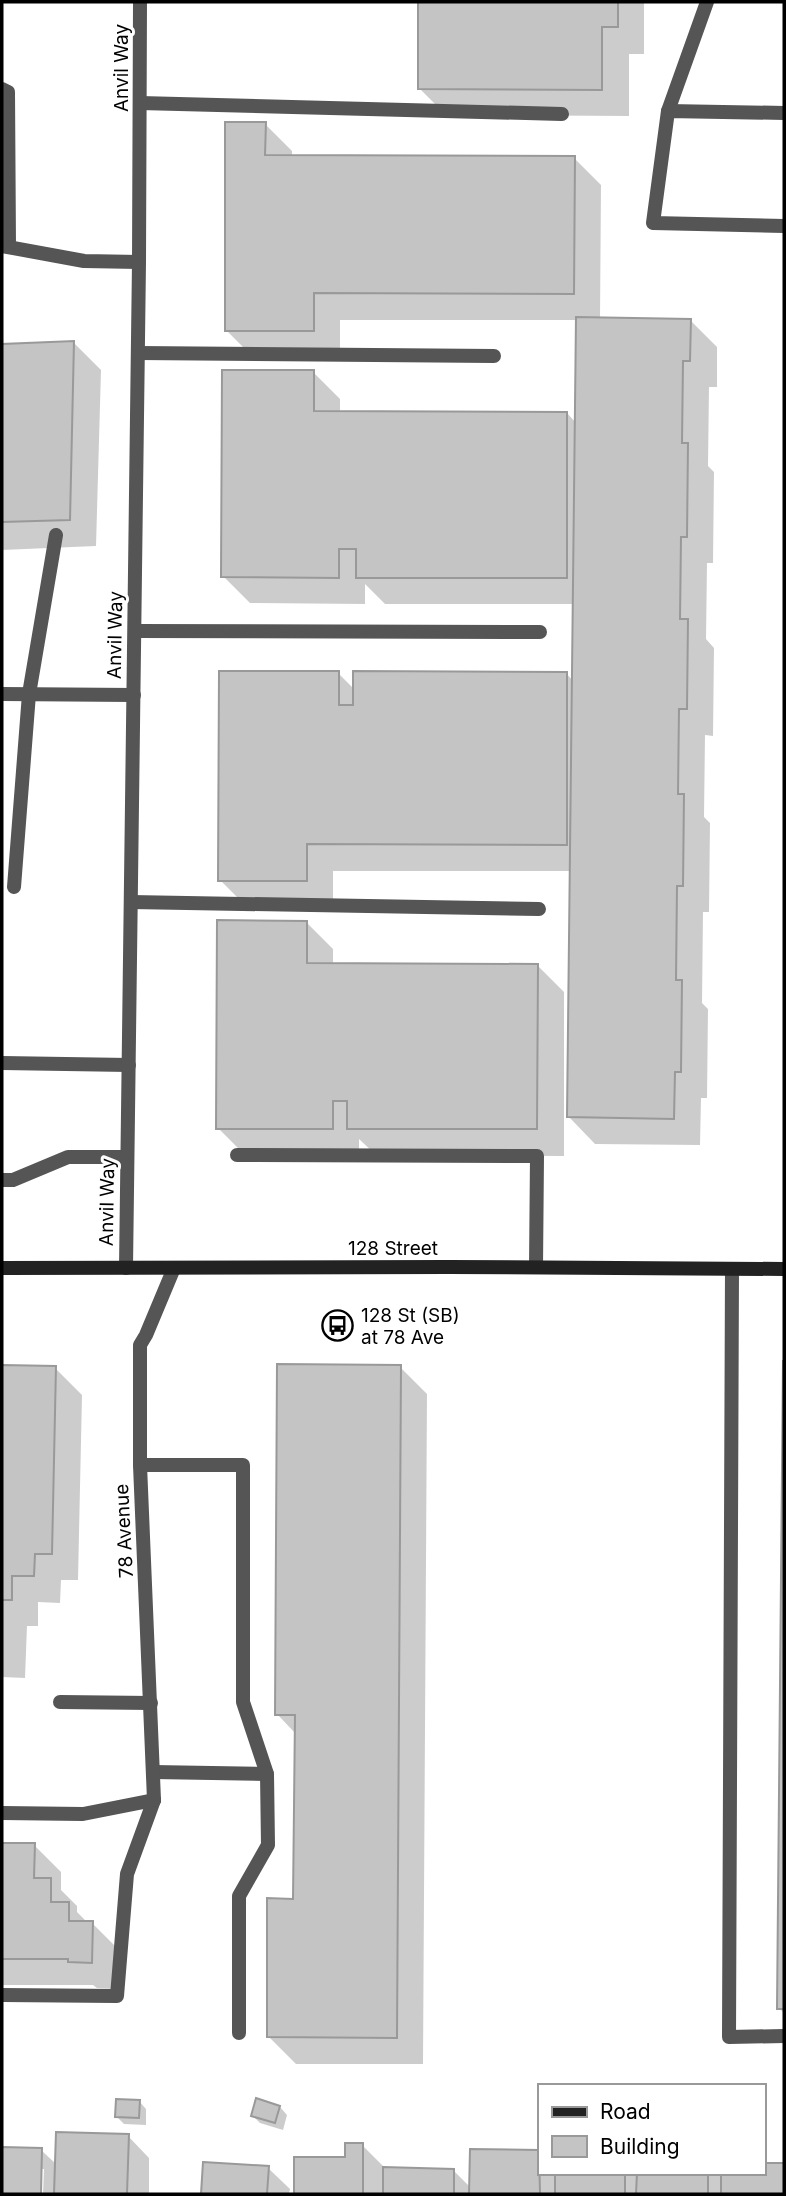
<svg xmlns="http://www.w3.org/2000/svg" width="786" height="2196" viewBox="0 0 786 2196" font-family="Inter,sans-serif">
  <rect width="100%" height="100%" fill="#fff"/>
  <g fill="#0003">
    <path d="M420 2H644V54H629V116L446 115 419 88Z"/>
    <path d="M265 124 292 151V157L574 158 601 185 600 319 690 320 717 347V387H709L708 466 714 472 713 563H707L706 639 714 648 713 736 705 735 704 817 710 823 709 912H703L702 1003 708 1009 707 1098H701L700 1145 595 1144 569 1117 571 871H333V908L247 907 220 880 338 673 354 689 566 673 573 681 574 604H385L365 584V604L250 603 223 576 313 372 340 399V413H567L576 423 578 320H340V357H253L226 330Z"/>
    <path d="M74 343 101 370 96 546 2 550V345Z"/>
    <path d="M306 922 333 949V965H537L564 992V1156L376 1155 359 1139V1155H245L218 1128Z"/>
    <path d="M784 1364V2013L779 2008Z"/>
    <path d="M2 1367 55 1368 82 1395 78 1580H61L60 1603 38 1602V1626H27L25 1678 2 1677Z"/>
    <path d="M400 1367 427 1394 423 2064H296L269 2037 295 1901 296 1734 277 1714Z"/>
    <path d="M2 1844 34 1845 61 1872V1890L77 1906V1912L88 1923H92L119 1950V1989L97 1988 93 1985H2Z"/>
    <path d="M139 2101 146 2109V2125L124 2124 117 2117Z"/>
    <path d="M280 2107 287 2115 283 2130 260 2123 253 2116Z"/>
    <path d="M128 2136 149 2158V2194H43L44 2169H40V2194H2V2149L41 2150 57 2165Z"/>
    <path d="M362 2145 384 2167V2169L454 2171 471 2188 472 2151H539V2173H763V2165H784V2194H295L296 2158H347Z"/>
    <path d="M205 2163 268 2168 290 2189 289 2194H203Z"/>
  </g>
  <g fill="#c4c4c4" stroke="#999" stroke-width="2">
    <path d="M418 2H618V27H602V90L418 89Z"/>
    <path d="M225 122H266L265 155 575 156 574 294 314 293V331H225Z"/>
    <path d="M576 317 691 319 690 361H683L682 443H688L687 537H681L680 619H688L687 709H679L678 794H684L683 886H677L676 980H682L681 1072H675L674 1119 567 1117Z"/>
    <path d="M74 341 70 520 2 522V344Z"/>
    <path d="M222 370H314V411L567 412V578H356V549H339V578L221 577Z"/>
    <path d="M219 671H339V705H353V671L567 672V845L307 844V881H218Z"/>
    <path d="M217 920 307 921V963L538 964 537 1129H347V1101H333V1129H216Z"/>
    <path d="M783 1361H784V2009H777Z"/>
    <path d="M277 1364 401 1365 397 2038 267 2037V1898L293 1899 295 1715H275Z"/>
    <path d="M2 1365 56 1366 52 1554H35L34 1576H12V1600H2Z"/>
    <path d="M2 1843H35L34 1878H51V1902H69V1921H93L92 1963 68 1962V1959H2Z"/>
    <path d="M256 2098 280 2106 275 2123 251 2116Z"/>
    <path d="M116 2099 140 2100 139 2118 115 2117Z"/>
    <path d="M56 2132 129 2134 127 2194H54Z"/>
    <path d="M345 2143H363V2194H294V2157H345Z"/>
    <path d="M2 2147 42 2148 41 2194H2Z"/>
    <path d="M470 2149 539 2150 540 2194H469Z"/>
    <path d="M203 2162 269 2166 267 2194H201Z"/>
    <path d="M763 2163H784V2194H721V2173H763Z"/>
    <path d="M383 2167 454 2169V2194H383Z"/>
    <rect x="555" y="2173" width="70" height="21"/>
    <path d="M637 2173H708V2194H636Z"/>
  </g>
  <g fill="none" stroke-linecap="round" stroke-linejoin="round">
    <g stroke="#555" stroke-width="14">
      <path d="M2 89 8 92 9 246"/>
      <path d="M140 103 562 114"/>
      <path d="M668 111 707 2"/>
      <path d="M784 113 668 111 653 223 784 226"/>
      <path d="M2 246 84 261 139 262"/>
      <path d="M138 353 494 356"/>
      <path d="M135 631 540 632"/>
      <path d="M2 694 134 695"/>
      <path d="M14 887 29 694 56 535"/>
      <path d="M131 902 539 909"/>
      <path d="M2 1063 129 1065"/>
      <path d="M237 1155 537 1156 536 1267"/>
      <path d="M2 1180H13L68 1157H127"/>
      <path d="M732 1269 729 2037 784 2036"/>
      <path d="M140 1465H243V1702L267 1774 268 1845 239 1896V2033"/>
      <path d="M60 1702 151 1703"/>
      <path d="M153 1772 267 1774"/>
      <path d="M2 1813 83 1814 154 1800"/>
      <path d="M2 1995 117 1996 127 1874 154 1800"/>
    </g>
    <g stroke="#555" stroke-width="14">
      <path d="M126 1268 139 262 140 2"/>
      <path d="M154 1800 140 1465V1345L146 1335 174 1268"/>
    </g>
    <path stroke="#222" stroke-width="14" d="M2 1268 448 1267 784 1269"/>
  </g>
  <defs>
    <symbol id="bus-ring" viewBox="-11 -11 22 22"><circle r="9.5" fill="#fff" stroke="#000" stroke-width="1.5"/><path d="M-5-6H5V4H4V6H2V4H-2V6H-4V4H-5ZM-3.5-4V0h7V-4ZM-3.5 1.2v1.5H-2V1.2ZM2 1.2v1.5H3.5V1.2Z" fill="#000"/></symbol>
  </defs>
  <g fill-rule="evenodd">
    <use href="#bus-ring" x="320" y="1308" width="35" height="35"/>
  </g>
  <g text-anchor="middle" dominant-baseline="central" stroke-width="6" stroke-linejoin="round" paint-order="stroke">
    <g font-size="19" fill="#000" stroke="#fff">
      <text transform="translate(121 68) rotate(-90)">Anvil Way</text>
      <text transform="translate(115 635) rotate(-89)">Anvil Way</text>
      <text transform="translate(107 1202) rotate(-89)">Anvil Way</text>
      <text x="393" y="1248">128 Street</text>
      <text transform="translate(124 1531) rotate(-93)">78 Avenue</text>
    </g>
    <g font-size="19" fill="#000" stroke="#fff" text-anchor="start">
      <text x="361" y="1315">128 St (SB)<tspan x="361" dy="22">at 78 Ave</tspan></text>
    </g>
  </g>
  <rect width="786" height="2196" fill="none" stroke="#000000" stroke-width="7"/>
  <rect x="538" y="2084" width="228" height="91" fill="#ffffff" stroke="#999999" stroke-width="2"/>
  <rect x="552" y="2107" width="35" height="10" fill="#222222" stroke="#999999" stroke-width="2"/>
  <text x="600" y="2119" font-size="21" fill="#000000">Road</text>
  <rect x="552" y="2136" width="35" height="21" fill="#c4c4c4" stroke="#999999" stroke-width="2"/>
  <text x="600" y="2154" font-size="21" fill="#000000">Building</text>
</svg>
